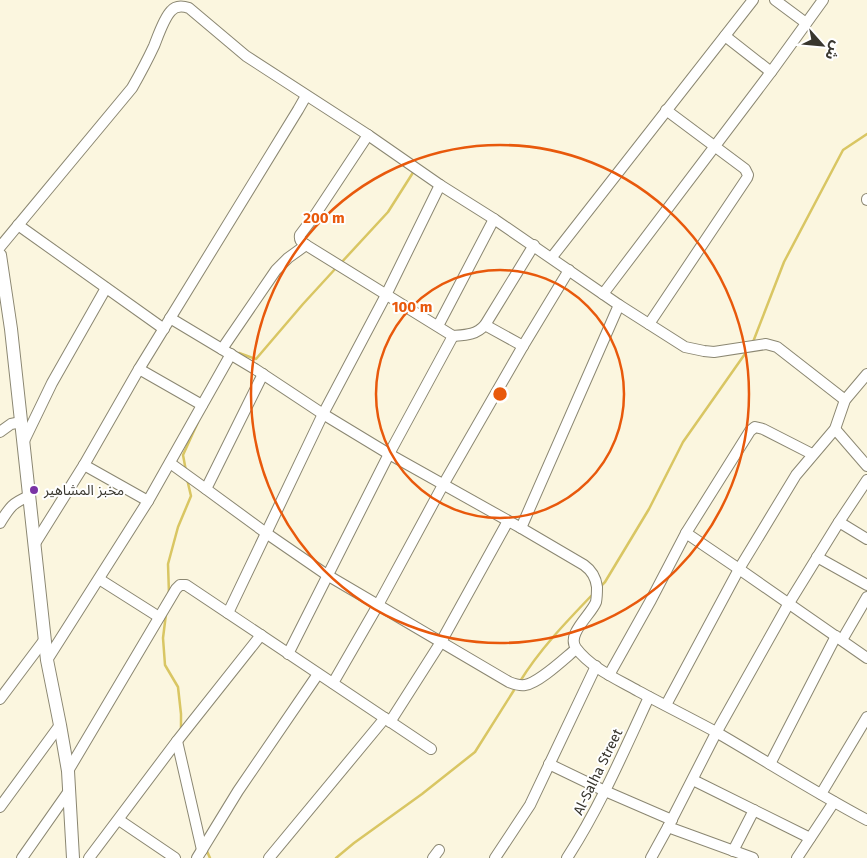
<svg xmlns="http://www.w3.org/2000/svg" width="867" height="858" viewBox="0 0 867 858" font-family="'Fira Sans','Noto Sans Arabic',sans-serif">
  <rect width="100%" height="100%" fill="#fbf6df"/>
  <g fill="none" stroke-linecap="round" stroke-linejoin="round">
    <g stroke="#d9c663" stroke-width="2.5">
      <path d="M340 264 388 212 414 171"/>
      <path d="M753 342 784 262 843 150 867 134"/>
      <path d="M237 355 239 353 256 359 303 304 336 268"/>
      <path d="M186 471 183 455 198 422"/>
      <path d="M599 588 605 582 649 509 683 442 747 351"/>
      <path d="M169 594 168 564 178 527 191 496 187 479"/>
      <path d="M166 614 163 638 165 665 178 687 181 714V730"/>
      <path d="M519 683C539 650 567 621 594 593"/>
      <path d="M206 849 210 858"/>
      <path d="M336 858 354 843 422 794 475 752 516 687"/>
    </g>
    <defs>
      <g id="minor">
        <path d="M775 0 806 23"/>
        <path d="M725 36 771 72"/>
        <path d="M867 199V200"/>
        <path d="M18 225 164 329"/>
        <path d="M0 247 132 88C140 74 147 61 154 46 158 36 164 18 171 11 176 5 183 6 189 8L246 56 368 135 440 185 494 219 619 305 521 528"/>
        <path d="M552 257 753 0"/>
        <path d="M603 294 771 72 823 0"/>
        <path d="M619 305 685 347 704 351 714 352 766 344 777 347 845 400"/>
        <path d="M170 318 255 369 323 414 389 454 521 528 584 565C591 570 596 578 597 587 597 592 597 597 596 602 591 615 566 634 576 648 591 668 617 679 638 691 664 705 690 718 716 732 766 761 816 793 867 820"/>
        <path d="M649 324 747 178 748 175 745 169 666 110"/>
        <path d="M485 325 523 346"/>
        <path d="M438 326 494 219"/>
        <path d="M453 336C466 335 476 335 485 325L534 245"/>
        <path d="M222 349 276 270 288 258 306 245"/>
        <path d="M139 369 202 405"/>
        <path d="M263 374 206 489 266 533 327 575 509 682C514 684 519 686 525 685 539 683 565 658 576 649"/>
        <path d="M835 429 867 466"/>
        <path d="M0 432 11 424 21 422"/>
        <path d="M23 443 52 383 106 288"/>
        <path d="M170 463 206 489"/>
        <path d="M84 465 148 501"/>
        <path d="M839 522 867 539"/>
        <path d="M0 523C10 507 11 504 29 496"/>
        <path d="M686 533 739 569 867 658"/>
        <path d="M34 545 84 465 139 369 298 110 306 96"/>
        <path d="M817 557 867 585"/>
        <path d="M99 579 159 617"/>
        <path d="M228 613 323 414 386 295 440 185"/>
        <path d="M842 640 867 597"/>
        <path d="M288 654 389 454 453 336 306 245C302 242 299 241 300 235L315 215 368 135"/>
        <path d="M47 660 148 501 231 354"/>
        <path d="M609 675 651 600 686 533 750 431 755 427 763 429 812 454"/>
        <path d="M333 683 378 605 443 485 523 346 569 270"/>
        <path d="M0 699 45 639"/>
        <path d="M666 705 739 569 796 475 835 429 845 400 867 374"/>
        <path d="M390 722 441 642 508 521"/>
        <path d="M177 741 202 850"/>
        <path d="M549 764 605 791 672 820"/>
        <path d="M770 764 836 636"/>
        <path d="M68 771 176 589 180 585H186L431 749"/>
        <path d="M693 780 810 838"/>
        <path d="M821 794 867 717"/>
        <path d="M0 807 60 725"/>
        <path d="M119 820 175 858"/>
        <path d="M668 827 753 858"/>
        <path d="M733 851 754 810"/>
        <path d="M22 858 69 791"/>
        <path d="M89 858 177 741 261 635"/>
        <path d="M197 858 238 791 318 674"/>
        <path d="M269 858 385 718"/>
        <path d="M433 858 439 850"/>
        <path d="M495 858 530 805 596 666"/>
        <path d="M567 858C600 807 624 751 649 697"/>
        <path d="M651 858 668 827 716 733 789 603 839 522 867 480"/>
        <path d="M797 858 834 802"/>
      </g>
      <path id="tertiary" d="M0 255 11 329 47 660 60 725 68 771 73 858"/>
    </defs>
    <use href="#minor" stroke="#8b8772" stroke-width="12"/>
    <use href="#tertiary" stroke="#8b8772" stroke-width="14"/>
    <use href="#minor" stroke="#fff" stroke-width="10"/>
    <use href="#tertiary" stroke="#fff" stroke-width="12"/>
  </g>
  <g fill="none" stroke="#e8590c" stroke-width="2.5">
    <circle cx="500" cy="394" r="124"/>
    <circle cx="500" cy="394" r="249"/>
  </g>
  <circle fill="#7a33a5" stroke="#fff" stroke-width="2" cx="34" cy="490" r="5"/>
  <g text-anchor="middle" dominant-baseline="central" stroke-width="4" stroke-linejoin="round" paint-order="stroke">
    <g font-size="14" fill="#38362e" stroke="#fff" text-anchor="start">
      <text x="44" y="490">مخبز المشاهير</text>
    </g>
    <g font-size="14" fill="#38362e" stroke="#fff">
      <text transform="translate(598 772) rotate(-64)">Al-Salha Street</text>
    </g>
  </g>
  <circle cx="500" cy="394" r="8" fill="#e8590c" stroke="#fff" stroke-width="2.5"/>
  <g font-size="15" text-anchor="middle" font-weight="bold" fill="#e8590c" stroke="#fff" stroke-width="4" stroke-linejoin="round" paint-order="stroke">
    <text x="324" y="223">200 m</text>
    <text x="412" y="312">100 m</text>
  </g>
  <g transform="translate(822 45) rotate(117)" stroke="#ffffff" stroke-width="4" paint-order="stroke">
  <path d="M0-4L9 19L0 12L-9 19Z" fill="#38362e"/>
  <text y="-8" font-size="14" font-weight="bold" text-anchor="middle" fill="#38362e">ش</text>
  </g>
</svg>
